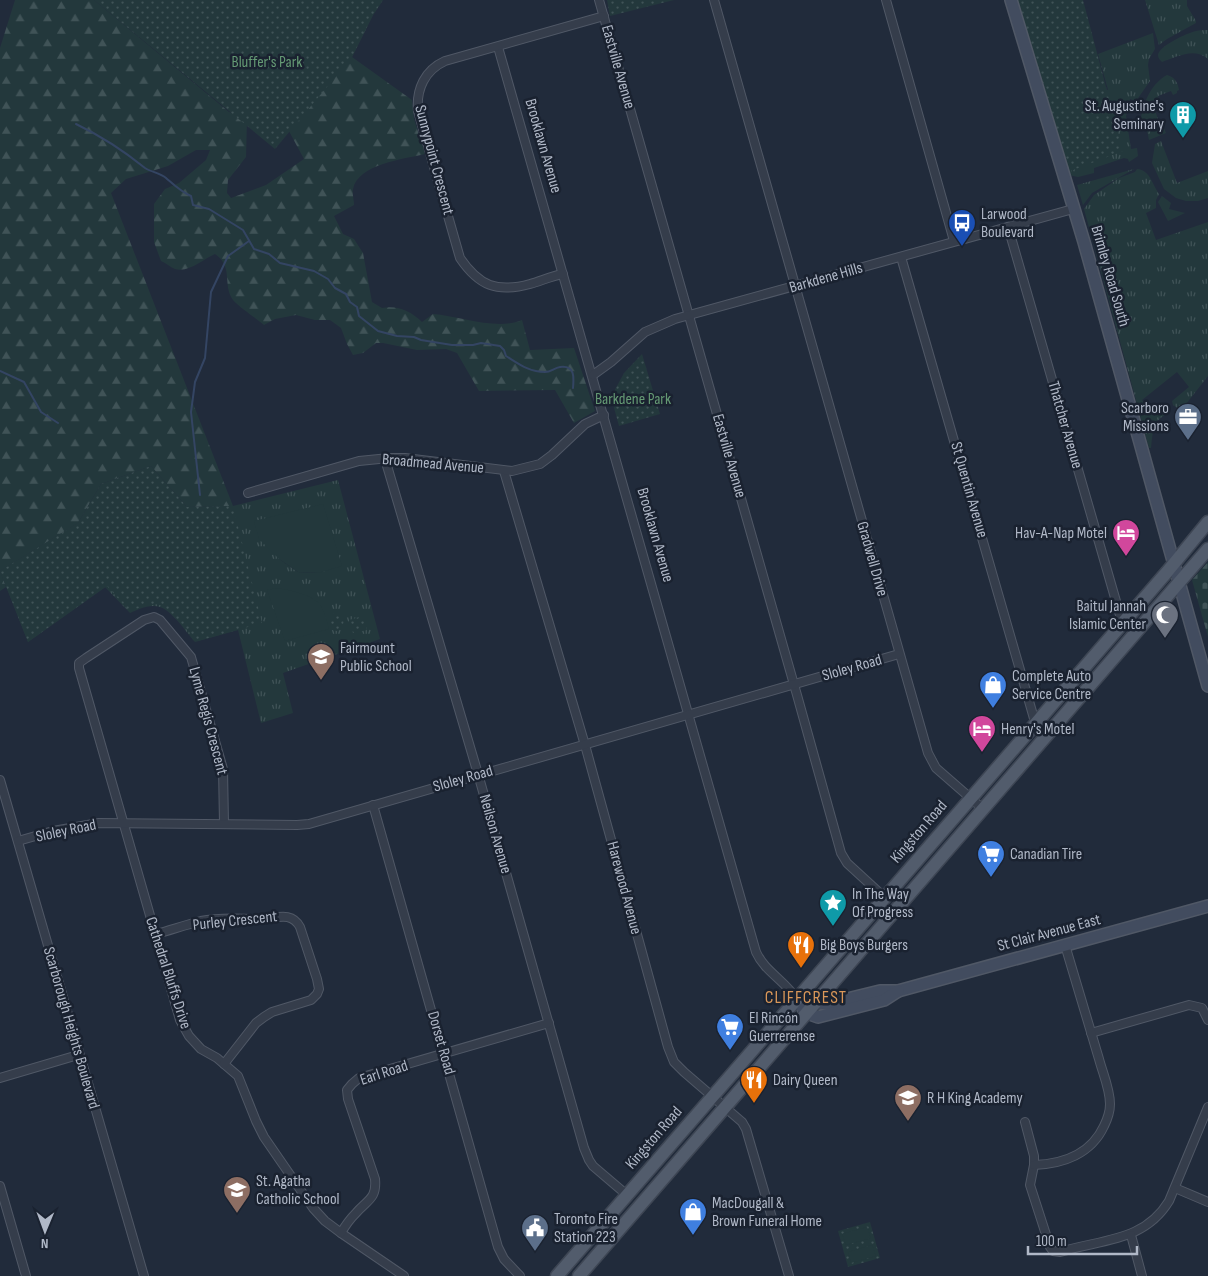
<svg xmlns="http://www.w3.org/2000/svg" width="1208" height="1276" viewBox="0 0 1208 1276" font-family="'Sofia Sans Condensed',sans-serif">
  <defs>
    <pattern id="grass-tufts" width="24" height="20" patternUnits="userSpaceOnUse" patternTransform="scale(1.25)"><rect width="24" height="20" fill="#23383c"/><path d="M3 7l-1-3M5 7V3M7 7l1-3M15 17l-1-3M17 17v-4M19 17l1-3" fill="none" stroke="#405357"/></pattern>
    <pattern id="forest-firs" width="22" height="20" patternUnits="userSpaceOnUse" patternTransform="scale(1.25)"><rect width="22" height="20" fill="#23383c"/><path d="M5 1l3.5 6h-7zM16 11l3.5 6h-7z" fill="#405357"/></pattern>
    <pattern id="cemetery-stones" width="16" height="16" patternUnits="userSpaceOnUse" patternTransform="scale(1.25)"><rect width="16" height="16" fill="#23383c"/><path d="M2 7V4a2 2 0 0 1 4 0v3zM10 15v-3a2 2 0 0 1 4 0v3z" fill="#405357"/></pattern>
    <pattern id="park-dots" width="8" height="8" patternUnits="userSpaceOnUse" patternTransform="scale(1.25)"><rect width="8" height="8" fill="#23383c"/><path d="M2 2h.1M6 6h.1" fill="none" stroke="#405357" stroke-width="1.8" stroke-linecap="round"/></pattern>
  </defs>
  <rect width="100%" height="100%" fill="#212b3b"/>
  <g fill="url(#grass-tufts)" fill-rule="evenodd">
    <path d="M1145 0H1187V6L1196 21V23L1167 39 1159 45Z"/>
    <path d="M1208 30V59C1194 47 1177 57 1162 62 1160 60 1158 58 1158 55 1159 46 1187 33 1196 31 1199 30 1204 30 1208 30Z"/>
    <path d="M1153 33 1155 49 1149 59 1148 65 1150 81 1136 101 1130 99 1126 116 1131 149 1137 148 1138 156 1129 162 1128 159 1124 158 1094 168V173L1078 177 1069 175 1066 168 1093 86 1108 90 1098 54Z"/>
    <path d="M1167 75C1175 77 1178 83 1179 90L1177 91V93L1173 95 1171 91 1158 96 1159 100 1152 103 1160 124H1162L1166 133 1149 140 1146 125 1140 126C1141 107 1150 84 1167 75Z"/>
    <path d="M1161 141 1177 183 1208 171V198L1198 201H1186L1176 198 1164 189 1152 163 1155 144Z"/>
    <path d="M1134 169 1092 193 1083 205 1077 185Z"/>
    <path d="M1137 169C1150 170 1152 184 1159 194L1156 200V208L1146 213 1156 240 1208 222V376L1186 404 1179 409 1173 405 1172 401 1189 387 1177 372 1142 400 1154 416 1166 407 1168 410C1166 416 1160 417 1157 422 1152 430 1152 439 1151 448H1149L1084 209 1094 195 1119 178 1135 172Z"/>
    <path d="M1162 196 1171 203 1169 209 1185 213 1168 221 1158 202Z"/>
    <path d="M338 480 380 639 283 673 293 713 261 723 238 630 195 642C184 630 170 605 153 606 144 606 137 610 130 613L105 587 28 642 0 571 78 523 187 507 233 506ZM279 559 318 573 298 572Z"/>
  </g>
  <path fill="url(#forest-firs)" d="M15 0H94L229 112 247 119 246 157 228 180 227 193 231 198 266 185 304 159 283 120 338 59 383 0 373 15 352 57 412 100 414 119 425 154C404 159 358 164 353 189 352 193 354 200 354 205L334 216 343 234 354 239 363 253 372 302 382 308C397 305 411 311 422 322L433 314C459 316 498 331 522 320L530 350 574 348 595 411 574 423 555 390 479 391 457 353 446 349 417 350 383 343H376L363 353 353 355 347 344 341 328 330 320H315L296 315 275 319 264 325C255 317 241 309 233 300 222 284 234 267 215 254 203 259 189 273 175 269 170 267 166 263 161 261L154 242V204L165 189 179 183 206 160 210 150H196L168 166 126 179 111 193 233 506 187 507 151 466 101 484 78 523 0 571 6 587 0 591V48Z"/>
  <path fill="url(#cemetery-stones)" d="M1208 562V637L1192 580Z"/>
  <g fill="url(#park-dots)">
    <path d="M94 0H383L373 15 352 57 275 149Z"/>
    <path d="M607 0H674L610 16Z"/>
    <path d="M1017 0H1083L1123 151 1068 172Z"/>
    <path d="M642 354 660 414 619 426 611 397 624 373Z"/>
    <path d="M151 466 187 507 233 506 262 623 198 641 162 605 153 604 129 611 107 586 28 642 0 571 78 523 101 484Z"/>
    <path d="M337 612 344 615 343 629 337 631 332 630 329 620 331 615Z"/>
    <path d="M363 616 367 630 353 633 349 620Z"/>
    <path d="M870 1222 880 1258 848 1267 838 1231Z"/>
  </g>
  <g fill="#23383c">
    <path d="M323 504 342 566 318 573 298 572 279 559 259 539 254 521Z"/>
    <path d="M277 588C290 590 314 595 321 606 325 613 327 622 329 629L285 641 267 590Z"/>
    <path d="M867 1227 871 1238 846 1245 842 1234Z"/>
    <path d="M872 1245 876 1256 851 1263 848 1252Z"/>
  </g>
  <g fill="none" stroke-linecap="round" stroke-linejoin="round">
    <g stroke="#344563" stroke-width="2">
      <path d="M76 124C101 136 124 151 145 168 151 172 160 173 166 178 174 185 181 192 191 196L193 205 209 209 243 230 254 249 269 254 280 263 314 271 328 279 335 288 346 294 350 302 357 307 359 316 378 331 397 336 414 337 421 340 452 345H473L481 343 500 346 504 350 506 356C519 364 529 372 545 372 551 372 554 368 560 367 575 365 574 377 573 388"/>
      <path d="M0 371 24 382 41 412 58 423"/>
      <path d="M200 495 191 412 195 382 205 358 211 292 228 256 249 241"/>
    </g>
    <defs>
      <g id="street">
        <path d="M599 0 797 695 841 853 847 863 884 897"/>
        <path d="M714 0 928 753 936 768 983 809"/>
        <path d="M886 0 954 241"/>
        <path d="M498 47 756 952C765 972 786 981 797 1000"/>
        <path d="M1008 227 1122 622"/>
        <path d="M901 257 1035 722"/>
        <path d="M563 274C551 276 541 281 530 284 497 293 479 286 460 258L418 111C416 89 425 70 445 61L604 16"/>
        <path d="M593 375 611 362 645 332 675 319 1073 209"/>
        <path d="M385 459 478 774 584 1148 589 1160 593 1166 627 1195"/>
        <path d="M504 471 585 745 668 1047 674 1062 684 1072 742 1122 746 1129 789 1276"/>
        <path d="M248 493 359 461 389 458H405L512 471 540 464 552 455 585 424 604 415"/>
        <path d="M0 780 144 1276"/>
        <path d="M373 805 498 1247 504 1259 520 1276"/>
        <path d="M224 824 223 769 191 657 160 620 154 617 144 620 86 658 79 663V668L180 1020 189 1036 201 1049 217 1058 238 1076 256 1121 264 1137 313 1208 325 1221 341 1233 404 1276"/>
        <path d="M18 841 53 831 99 823 297 825 309 824 899 654"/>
        <path d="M156 934C171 930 185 925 201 921 220 917 239 919 259 919 275 919 291 910 300 927L317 979 319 989 317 994 311 1000 272 1012 264 1017 256 1023 224 1064"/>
        <path d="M1091 1033 1189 1005 1202 1008 1208 1020"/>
        <path d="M0 1078 78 1055"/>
        <path d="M1025 1122 1034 1156V1165L1030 1185 1050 1247 1053 1251 1060 1252C1102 1239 1144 1242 1169 1201L1208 1107"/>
        <path d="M1034 1165C1063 1164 1091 1154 1104 1126 1107 1120 1110 1112 1110 1104 1110 1089 1103 1074 1099 1059 1088 1021 1076 983 1065 945"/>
        <path d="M0 1186 26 1276"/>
        <path d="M1175 1188 1208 1202"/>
        <path d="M341 1233C345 1226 350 1219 356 1213 367 1200 377 1199 375 1179L348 1099 347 1090 352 1084 359 1078 549 1023"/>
        <path d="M1131 1235 1142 1276"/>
      </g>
      <g id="secondary">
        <path d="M1011 0 1084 242 1208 686"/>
        <path d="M797 1000 827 1004 880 991H898L1208 906"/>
        <path d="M802 1007 807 1013 818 1017 884 1000 898 991"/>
      </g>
      <g id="primary">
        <path d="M557 1276 1167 572 1208 522"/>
        <path d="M579 1276 1208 549"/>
      </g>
    </defs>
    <use href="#street" stroke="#505866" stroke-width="10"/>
    <use href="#secondary" stroke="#505866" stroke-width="14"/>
    <use href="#primary" stroke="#3e4654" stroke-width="15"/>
    <use href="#street" stroke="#353d4b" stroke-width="8"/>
    <use href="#secondary" stroke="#424c5f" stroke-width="11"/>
    <use href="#primary" stroke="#525c6c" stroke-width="12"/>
  </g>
  <defs>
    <symbol id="building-pin" viewBox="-11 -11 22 30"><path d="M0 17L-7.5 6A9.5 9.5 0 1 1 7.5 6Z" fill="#0f9aa8" stroke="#1a2230"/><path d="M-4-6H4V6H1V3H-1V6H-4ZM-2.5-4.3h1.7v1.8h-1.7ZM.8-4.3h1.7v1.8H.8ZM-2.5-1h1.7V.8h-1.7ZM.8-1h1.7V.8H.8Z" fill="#fff"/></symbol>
    <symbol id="bus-pin" viewBox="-11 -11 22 30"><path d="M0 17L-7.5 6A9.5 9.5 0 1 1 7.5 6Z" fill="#1a4fb4" stroke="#1a2230"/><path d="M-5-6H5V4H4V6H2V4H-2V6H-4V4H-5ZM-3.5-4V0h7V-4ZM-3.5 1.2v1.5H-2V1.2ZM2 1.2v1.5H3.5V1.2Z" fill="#fff"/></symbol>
    <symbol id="office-pin" viewBox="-11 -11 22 30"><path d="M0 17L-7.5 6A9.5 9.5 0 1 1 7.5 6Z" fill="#5c6f8a" stroke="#1a2230"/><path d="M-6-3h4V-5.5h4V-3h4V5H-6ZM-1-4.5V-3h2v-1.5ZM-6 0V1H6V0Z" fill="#fff"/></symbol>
    <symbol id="hotel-pin" viewBox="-11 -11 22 30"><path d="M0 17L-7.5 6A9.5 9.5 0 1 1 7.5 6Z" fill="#d1479c" stroke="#1a2230"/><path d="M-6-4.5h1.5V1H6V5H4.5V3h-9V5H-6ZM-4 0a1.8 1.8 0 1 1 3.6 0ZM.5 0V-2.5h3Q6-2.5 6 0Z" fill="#fff"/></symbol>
    <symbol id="mosque-pin" viewBox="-11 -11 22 30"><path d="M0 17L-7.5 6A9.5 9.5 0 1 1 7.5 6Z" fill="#6b7280" stroke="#1a2230"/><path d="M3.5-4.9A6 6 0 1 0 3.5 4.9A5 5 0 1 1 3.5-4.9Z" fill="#fff"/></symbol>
    <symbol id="school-pin" viewBox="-11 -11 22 30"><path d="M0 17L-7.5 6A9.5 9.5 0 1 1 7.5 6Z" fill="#8d6e63" stroke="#1a2230"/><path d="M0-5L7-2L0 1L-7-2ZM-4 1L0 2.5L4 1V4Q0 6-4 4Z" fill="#fff"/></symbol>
    <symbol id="shop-pin" viewBox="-11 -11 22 30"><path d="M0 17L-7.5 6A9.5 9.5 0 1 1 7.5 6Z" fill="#3f7fe0" stroke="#1a2230"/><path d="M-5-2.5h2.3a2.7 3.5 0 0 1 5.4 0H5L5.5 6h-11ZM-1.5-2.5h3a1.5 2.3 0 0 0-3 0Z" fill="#fff"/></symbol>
    <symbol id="supermarket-pin" viewBox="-11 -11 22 30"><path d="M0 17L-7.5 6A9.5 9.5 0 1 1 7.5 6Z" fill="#3f7fe0" stroke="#1a2230"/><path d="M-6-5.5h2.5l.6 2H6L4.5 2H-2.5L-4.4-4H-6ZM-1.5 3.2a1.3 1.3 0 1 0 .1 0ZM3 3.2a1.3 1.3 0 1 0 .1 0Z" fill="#fff"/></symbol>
    <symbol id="sight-pin" viewBox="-11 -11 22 30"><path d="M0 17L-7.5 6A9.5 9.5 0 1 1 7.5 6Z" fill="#0f9aa8" stroke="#1a2230"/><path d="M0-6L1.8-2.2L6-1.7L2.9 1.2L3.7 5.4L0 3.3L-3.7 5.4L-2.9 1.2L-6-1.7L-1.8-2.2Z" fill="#fff"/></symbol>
    <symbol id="restaurant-pin" viewBox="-11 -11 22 30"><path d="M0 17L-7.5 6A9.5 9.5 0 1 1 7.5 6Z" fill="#e8710a" stroke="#1a2230"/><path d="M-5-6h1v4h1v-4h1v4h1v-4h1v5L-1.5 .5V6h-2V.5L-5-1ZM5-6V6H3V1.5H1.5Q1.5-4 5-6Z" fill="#fff"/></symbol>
    <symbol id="civic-pin" viewBox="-11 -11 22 30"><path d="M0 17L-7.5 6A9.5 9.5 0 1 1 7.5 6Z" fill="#5c6f8a" stroke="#1a2230"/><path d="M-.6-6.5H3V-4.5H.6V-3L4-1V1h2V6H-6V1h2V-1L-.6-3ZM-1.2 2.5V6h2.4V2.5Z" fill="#fff"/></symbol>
  </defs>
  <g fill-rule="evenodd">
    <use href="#building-pin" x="1167" y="99" width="32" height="43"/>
    <use href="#bus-pin" x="946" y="207" width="32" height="43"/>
    <use href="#office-pin" x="1172" y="401" width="32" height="43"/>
    <use href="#hotel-pin" x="1110" y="517" width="32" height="43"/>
    <use href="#mosque-pin" x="1149" y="599" width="32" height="43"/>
    <use href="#school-pin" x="305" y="641" width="32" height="43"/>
    <use href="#shop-pin" x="977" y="669" width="32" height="43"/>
    <use href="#hotel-pin" x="966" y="713" width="32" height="43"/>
    <use href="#supermarket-pin" x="975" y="838" width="32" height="43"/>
    <use href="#sight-pin" x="817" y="887" width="32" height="43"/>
    <use href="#restaurant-pin" x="785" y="929" width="32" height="43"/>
    <use href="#supermarket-pin" x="714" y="1011" width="32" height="43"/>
    <use href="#restaurant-pin" x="738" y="1064" width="32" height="43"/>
    <use href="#school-pin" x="892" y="1082" width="32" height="43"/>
    <use href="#school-pin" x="221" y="1174" width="32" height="43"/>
    <use href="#shop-pin" x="677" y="1196" width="32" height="43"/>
    <use href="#civic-pin" x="519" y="1212" width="32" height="43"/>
  </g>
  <g text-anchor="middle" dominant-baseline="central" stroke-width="5" stroke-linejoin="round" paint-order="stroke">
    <g font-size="16" fill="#659a74" stroke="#1a2230">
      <text x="267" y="62">Bluffer's Park</text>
      <text x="633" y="399">Barkdene Park</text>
    </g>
    <g font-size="16" fill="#b0b8c7" stroke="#1a2230">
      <text transform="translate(618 67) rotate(74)">Eastville Avenue</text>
      <text transform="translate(543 146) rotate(74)">Brooklawn Avenue</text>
      <text transform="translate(434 160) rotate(75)">Sunnypoint Crescent</text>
      <text transform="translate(1110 276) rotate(74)">Brimley Road South</text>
      <text transform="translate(826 278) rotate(-16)">Barkdene Hills</text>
      <text transform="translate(1065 425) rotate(74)">Thatcher Avenue</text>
      <text transform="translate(729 456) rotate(74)">Eastville Avenue</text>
      <text transform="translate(433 464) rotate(5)">Broadmead Avenue</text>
      <text transform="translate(969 490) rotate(74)">St Quentin Avenue</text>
      <text transform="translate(655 535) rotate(74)">Brooklawn Avenue</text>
      <text transform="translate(872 559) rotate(74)">Gradwell Drive</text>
      <text transform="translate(852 668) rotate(-16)">Sloley Road</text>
      <text transform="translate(208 721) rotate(75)">Lyme Regis Crescent</text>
      <text transform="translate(463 779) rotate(-16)">Sloley Road</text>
      <text transform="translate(66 831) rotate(-12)">Sloley Road</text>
      <text transform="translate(919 832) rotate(-49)">Kingston Road</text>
      <text transform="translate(495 834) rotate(74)">Neilson Avenue</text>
      <text transform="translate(624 888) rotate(75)">Harewood Avenue</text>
      <text transform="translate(235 921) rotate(-6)">Purley Crescent</text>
      <text transform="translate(1049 933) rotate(-15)">St Clair Avenue East</text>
      <text transform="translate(168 973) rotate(72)">Cathedral Bluffs Drive</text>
      <text transform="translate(71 1028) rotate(74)">Scarborough Heights Boulevard</text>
      <text transform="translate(441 1043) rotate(74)">Dorset Road</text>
      <text transform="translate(384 1073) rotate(-18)">Earl Road</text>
      <text transform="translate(654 1138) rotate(-49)">Kingston Road</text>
    </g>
    <g font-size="16" fill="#b0b8c7" stroke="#1a2230" text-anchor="start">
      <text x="1164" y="106" text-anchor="end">St. Augustine's<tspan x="1164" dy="18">Seminary</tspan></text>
      <text x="981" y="214">Larwood<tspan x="981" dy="18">Boulevard</tspan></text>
      <text x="1169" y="408" text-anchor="end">Scarboro<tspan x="1169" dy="18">Missions</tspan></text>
      <text x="1107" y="533" text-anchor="end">Hav-A-Nap Motel</text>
      <text x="1146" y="606" text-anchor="end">Baitul Jannah<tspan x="1146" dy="18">Islamic Center</tspan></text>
      <text x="340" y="648">Fairmount<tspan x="340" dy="18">Public School</tspan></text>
      <text x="1012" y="676">Complete Auto<tspan x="1012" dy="18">Service Centre</tspan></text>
      <text x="1001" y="729">Henry's Motel</text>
      <text x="1010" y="854">Canadian Tire</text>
      <text x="852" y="894">In The Way<tspan x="852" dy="18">Of Progress</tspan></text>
      <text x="820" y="945">Big Boys Burgers</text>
      <text x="749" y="1018">El Rincón<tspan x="749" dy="18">Guerrerense</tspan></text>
      <text x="773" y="1080">Dairy Queen</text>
      <text x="927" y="1098">R H King Academy</text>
      <text x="256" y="1181">St. Agatha<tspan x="256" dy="18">Catholic School</tspan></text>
      <text x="712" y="1203">MacDougall &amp;<tspan x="712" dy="18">Brown Funeral Home</tspan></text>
      <text x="554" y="1219">Toronto Fire<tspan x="554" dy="18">Station 223</tspan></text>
    </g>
    <g font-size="18" letter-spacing="1" fill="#d99759" stroke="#1a2230">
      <text x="806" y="997">CLIFFCREST</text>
    </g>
  </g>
  <g transform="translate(45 1231) rotate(181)" stroke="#1a2230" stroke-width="4" paint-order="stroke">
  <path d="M0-4L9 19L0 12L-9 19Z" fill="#b0b8c7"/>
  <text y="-8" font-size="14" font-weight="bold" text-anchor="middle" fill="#b0b8c7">N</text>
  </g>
  <path d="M1028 1246v8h109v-8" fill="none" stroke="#b0b8c7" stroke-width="2.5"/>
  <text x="1036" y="1246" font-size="15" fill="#b0b8c7" stroke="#1a2230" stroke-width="4" paint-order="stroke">100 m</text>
</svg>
